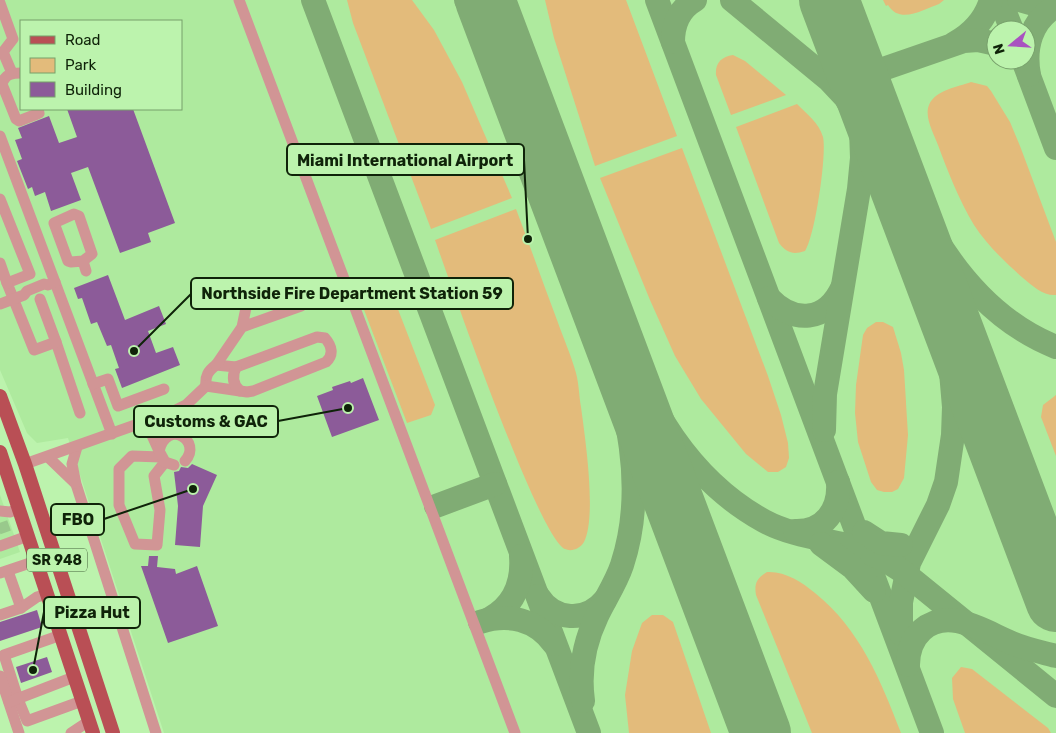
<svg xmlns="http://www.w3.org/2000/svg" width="1056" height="733" viewBox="0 0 1056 733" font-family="Rubik,sans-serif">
  <rect width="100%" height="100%" fill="#bcf3ad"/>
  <g fill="#aeea9e" fill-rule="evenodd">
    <path d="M0 0H1056V733H164L68 438 37 443 27 433 0 370ZM21 21H181V109H21ZM996 30H1026V60H996Z"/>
    <path d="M0 495 20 552 0 559Z"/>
  </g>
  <g fill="#e3bb7b">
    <path d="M347 0H412L434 30 462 82 512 198 431 229 353 23Z"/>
    <path d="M545 0H626L677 136 595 166 554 38Z"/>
    <path d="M883 0H944L939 4C924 9 900 25 888 5L886 6Z"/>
    <path d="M733 55 745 61 786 95 731 115 716 75C715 63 721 57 733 55Z"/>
    <path d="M971 82 987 86 991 91 1010 122 1020 146 1056 242V295C1043 296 1033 286 1023 278 1005 262 987 245 974 225 959 200 948 172 938 145 934 134 924 117 929 105 935 90 958 87 971 82Z"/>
    <path d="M797 104C807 114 819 123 823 137 827 154 815 236 805 251 793 255 787 253 779 243L736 127Z"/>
    <path d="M682 148 768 376 781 415 788 443 789 458 786 467 778 472H768L746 454 701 399 675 356 650 300 600 178Z"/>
    <path d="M516 209C530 246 543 283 557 320 563 337 571 355 576 373 579 384 579 396 581 407 585 437 597 516 584 542 580 549 571 552 565 549 539 539 450 282 435 240Z"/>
    <path d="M387 295 394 299 435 405 431 415 407 423 363 307 378 300 381 296Z"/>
    <path d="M876 322H883L893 327 901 353 904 370 908 435 904 478 898 489 892 492H884L877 490 871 482 858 442 855 413 856 385 863 335 867 328Z"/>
    <path d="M1056 395V456L1041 417 1043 405Z"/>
    <path d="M767 572C785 571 802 582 815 593 860 629 881 681 901 733H812L756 595C754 583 757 578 767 572Z"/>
    <path d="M652 615H663L673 622 711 733H629L625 695 632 651 642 623Z"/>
    <path d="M961 667 972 669 1048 728 1051 733H965L953 699 952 678Z"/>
  </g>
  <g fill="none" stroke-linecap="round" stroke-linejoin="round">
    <g stroke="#80ac74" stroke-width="24">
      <path d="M313 0 589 733"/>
      <path d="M466 0 483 30 542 151"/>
      <path d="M501 0 525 89"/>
      <path d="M657 0 932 733"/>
      <path d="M732 0 829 80 845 97 866 131 918 238 944 338 951 372 954 407 953 435 946 482 938 505 909 563 901 602V634"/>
      <path d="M824 0 854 97"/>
      <path d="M1000 0 1012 30"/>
      <path d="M1019 0 1037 5 1056 4"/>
      <path d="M673 42C673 24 679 9 695 0"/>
      <path d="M955 43C973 33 985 20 991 0"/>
      <path d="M1023 60 1056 148"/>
      <path d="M1029 75C1024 48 1031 20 1056 6"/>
      <path d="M885 134 857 78 964 41 978 40 996 44"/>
      <path d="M919 208C949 267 993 322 1056 347"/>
      <path d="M568 220C583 255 599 291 615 327 650 406 686 478 764 521 792 536 825 539 855 547 872 553 887 561 902 571L1056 696"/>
      <path d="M769 298C794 324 826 322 842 288"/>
      <path d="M824 430 825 394 859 189 862 158 861 129"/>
      <path d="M1005 467 1056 566"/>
      <path d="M436 506 495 484"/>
      <path d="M795 531C824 532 840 510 838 482"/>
      <path d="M864 532 881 543 901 545"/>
      <path d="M821 544 852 567 874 591"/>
      <path d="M538 596C554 621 586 623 605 600"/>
      <path d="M491 618C514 605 523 582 521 556"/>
      <path d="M480 622C508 613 536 619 554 644"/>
      <path d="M731 655 766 733"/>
      <path d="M908 665C908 652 911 640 922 630 948 606 985 632 1012 643 1026 649 1041 652 1056 656"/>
      <path d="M583 701C579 672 584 643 597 616 605 599 616 583 622 565 648 486 626 407 602 331"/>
    </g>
    <g stroke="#80ac74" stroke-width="60">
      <path d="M485 0 761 733"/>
      <path d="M829 0 1056 602"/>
    </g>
  </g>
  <g fill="#8c5b99">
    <path d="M67 109H133L175 223 148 233 151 242 120 253 88 167 71 173 81 200 51 211 45 192 35 196 32 187 28 189 17 161 22 159 15 140 22 138 18 128 49 116 59 143 77 137Z"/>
    <path d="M108 275 125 320 159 306 166 324 148 331 156 353 173 347 180 365 122 388 115 369 119 368 111 345 107 346 97 322 91 324 82 298 78 299 74 288Z"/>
    <path d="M363 378 379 420 332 437 317 396 333 390 332 387 350 381 351 383Z"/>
    <path d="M192 464 217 475 203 506 200 547 175 545 178 506 174 472 179 471 181 467 188 468Z"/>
    <path d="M149 556H158L157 567 175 569 176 574 197 566 218 626 168 643 141 566H148Z"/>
    <path d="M37 610 42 627 0 641V622Z"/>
    <path d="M47 657 52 672 21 683 16 667Z"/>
  </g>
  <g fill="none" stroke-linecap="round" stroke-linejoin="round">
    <path stroke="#99c98c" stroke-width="11" stroke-dasharray="11 5.5" stroke-linecap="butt" d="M2 522 7 536"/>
    <g stroke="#d19595" stroke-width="11">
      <path d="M239 0 515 733"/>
      <path d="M0 3 13 39 3 52"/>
      <path d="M3 52 12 73"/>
      <path d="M21 73C12 73 5 74 2 84L16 119 19 121 37 114 39 113 38 109"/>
      <path d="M0 136 112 434"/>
      <path d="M0 199 30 274 7 283 34 350 56 342 80 413"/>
      <path d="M83 261 71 262 68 261 54 223 74 214 79 216 91 251 92 254 83 261 86 271"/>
      <path d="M0 263 7 283"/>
      <path d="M40 299 56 342"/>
      <path d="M0 304 24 295 27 291 44 284 48 285 55 282"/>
      <path d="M317 337 325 338C332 346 334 355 326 362L253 391 247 392 206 386C205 376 208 371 216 365L236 367Z"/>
      <path d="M216 365 242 327 301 306 295 288 247 303 242 327"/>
      <path d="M236 367C232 376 232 384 240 391"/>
      <path d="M93 384 108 379 118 406 164 389"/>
      <path d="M146 422 159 451"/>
      <path d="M77 447 72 464 76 484 156 733"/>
      <path d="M48 457 75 483"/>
      <path d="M161 457 132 456 119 469V505L135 544 157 545 160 510 154 476 165 462"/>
      <path d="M25 464 172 412 186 405 206 386"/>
      <path d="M174 465 165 462 159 451C167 418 203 441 185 461"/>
      <path d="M0 511 10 512 19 509"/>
      <path d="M0 546 28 536"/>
      <path d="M8 571 21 608"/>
      <path d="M0 573 36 561"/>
      <path d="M0 615 21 608 37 597 47 594"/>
      <path d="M61 635 4 655 18 699 27 721 82 701"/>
      <path d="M0 676 19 733"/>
      <path d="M9 702 74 677"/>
      <path d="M71 733 89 721"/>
    </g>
    <g stroke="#b94f55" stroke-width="14">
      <path d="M0 396 25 464 113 733"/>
      <path d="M0 452 93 733"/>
    </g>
  </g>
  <g text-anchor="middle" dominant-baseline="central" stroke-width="4" stroke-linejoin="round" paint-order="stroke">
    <rect fill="#bcf3ad" stroke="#43613a" stroke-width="1" x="27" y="548.5" width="60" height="23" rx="4"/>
    <g font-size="14" font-weight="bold" fill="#0f2309">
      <text x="57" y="560">SR 948</text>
    </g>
  </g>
  <path fill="none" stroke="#0f2309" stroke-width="2" d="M528 239L524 160M134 351L191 294M348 408L278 421M193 489L104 519M33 670L44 612"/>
  <g fill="#0f2309" stroke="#bcf3ad" stroke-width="2">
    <circle cx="528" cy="239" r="5"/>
    <circle cx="134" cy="351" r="5"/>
    <circle cx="348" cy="408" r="5"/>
    <circle cx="193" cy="489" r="5"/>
    <circle cx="33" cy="670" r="5"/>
  </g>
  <g fill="#bcf3ad" stroke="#0f2309" stroke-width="2">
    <rect x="287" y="144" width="237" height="31" rx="5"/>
    <rect x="191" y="278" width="322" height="31" rx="5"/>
    <rect x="134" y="406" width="144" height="31" rx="5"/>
    <rect x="51" y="504" width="53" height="31" rx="5"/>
    <rect x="44" y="597" width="96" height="31" rx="5"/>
  </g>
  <g font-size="16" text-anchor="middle" font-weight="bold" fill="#0f2309">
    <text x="405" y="166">Miami International Airport</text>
    <text x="352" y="299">Northside Fire Department Station 59</text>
    <text x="206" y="427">Customs &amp; GAC</text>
    <text x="78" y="525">FBO</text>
    <text x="92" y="618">Pizza Hut</text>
  </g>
  <rect x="20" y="20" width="162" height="90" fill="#bcf3ad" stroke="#77a06b"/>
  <rect x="30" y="36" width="25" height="8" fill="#b94f55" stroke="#77a06b"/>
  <text x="65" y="45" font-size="15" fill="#0f2309">Road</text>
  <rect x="30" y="58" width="25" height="15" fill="#e3bb7b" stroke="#77a06b"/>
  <text x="65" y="70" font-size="15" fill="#0f2309">Park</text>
  <rect x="30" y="82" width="25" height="15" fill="#8c5b99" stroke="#77a06b"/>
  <text x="65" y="95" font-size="15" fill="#0f2309">Building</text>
  <g transform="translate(1011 45) rotate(252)"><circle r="24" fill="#bcf3ad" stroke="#77a06b"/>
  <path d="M0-4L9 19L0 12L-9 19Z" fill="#a952c0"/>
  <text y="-8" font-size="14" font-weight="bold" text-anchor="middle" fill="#0f2309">N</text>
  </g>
</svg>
